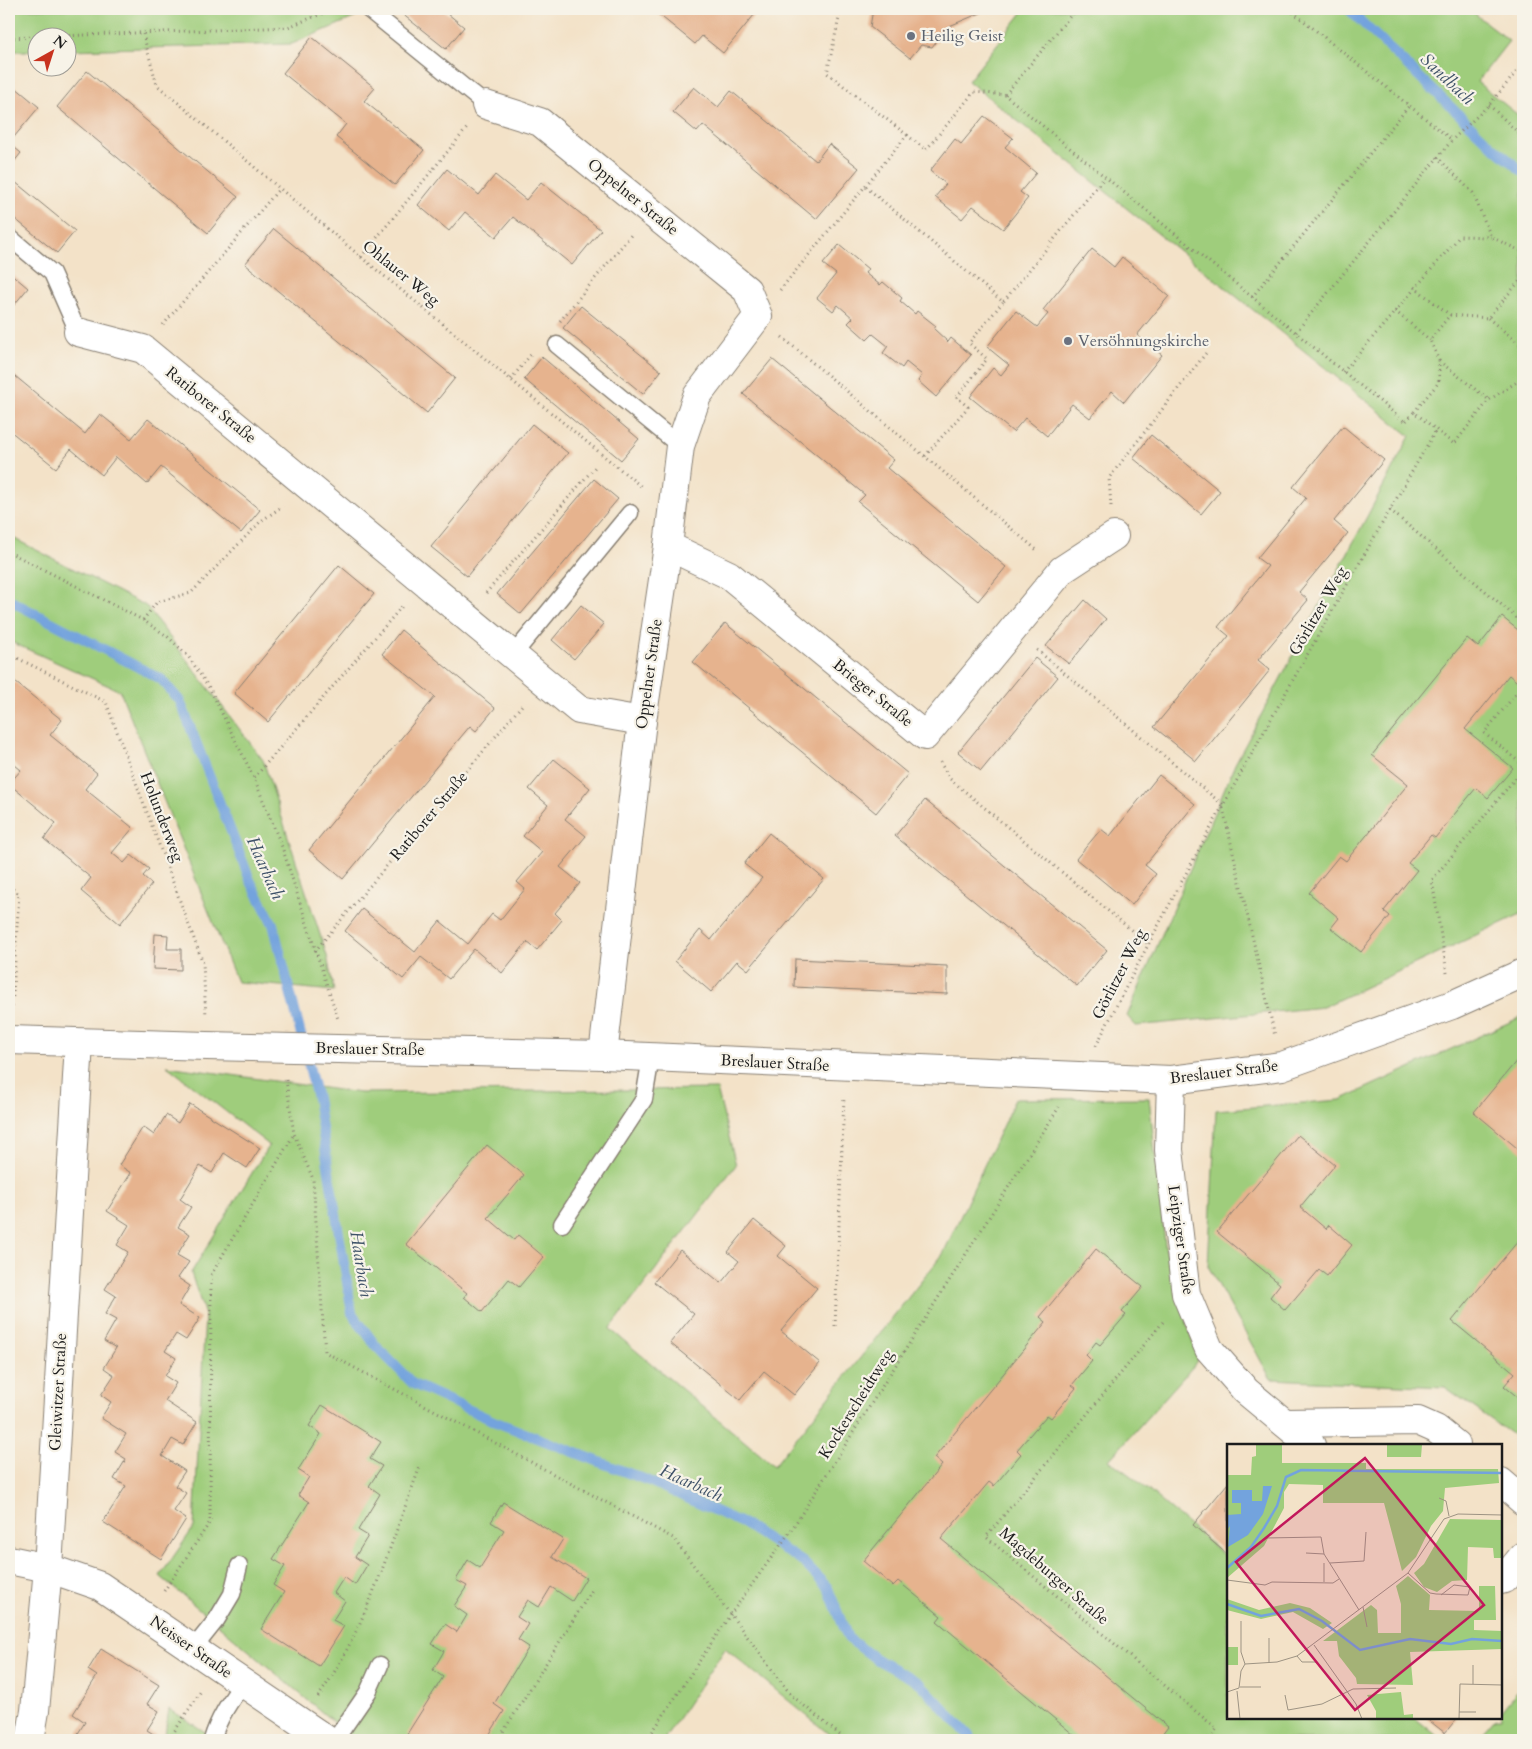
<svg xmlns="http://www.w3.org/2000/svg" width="1532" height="1749" viewBox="0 0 1532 1749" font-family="Cardo,serif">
  <rect width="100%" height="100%" fill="#f7f3e8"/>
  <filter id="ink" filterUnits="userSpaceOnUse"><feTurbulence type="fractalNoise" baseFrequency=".02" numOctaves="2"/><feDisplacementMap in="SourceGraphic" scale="10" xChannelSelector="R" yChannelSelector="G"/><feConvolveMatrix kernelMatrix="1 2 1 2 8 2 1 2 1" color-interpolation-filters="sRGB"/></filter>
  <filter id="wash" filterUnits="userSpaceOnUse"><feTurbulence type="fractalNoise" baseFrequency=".0096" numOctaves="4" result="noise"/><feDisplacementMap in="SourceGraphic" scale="20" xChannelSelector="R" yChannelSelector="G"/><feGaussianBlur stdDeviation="1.12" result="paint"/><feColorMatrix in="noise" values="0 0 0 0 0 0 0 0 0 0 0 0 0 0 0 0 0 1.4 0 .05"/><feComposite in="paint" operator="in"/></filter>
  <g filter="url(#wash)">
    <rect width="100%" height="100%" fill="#f3e2c8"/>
    <g fill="#9fcd7b" stroke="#5e744c">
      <path d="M9 9H375L292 44 68 50V38H38L37 51H9Z"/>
      <path d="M1025 9H1469L1509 41 1477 82 1523 119V913L1323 1007 1136 1026 1127 1016 1235 764 1410 436 968 81Z"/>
      <path d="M9 536 146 606 263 760 327 956 334 991 237 982 120 691 9 641Z"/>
      <path d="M1523 1016V1442L1445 1387 1271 1379 1208 1266 1216 1110 1340 1100Z"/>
      <path d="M167 1066 360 1093 717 1089 736 1165 610 1329 774 1466 943 1254 1015 1099 1149 1098 1166 1253 1198 1361 1109 1460 1135 1479 1228 1558V1718H1415L1442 1740H836L725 1648 664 1740H355L160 1576 194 1527 205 1315 191 1273 269 1145Z"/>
      <path d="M1523 1684V1740H1476L1495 1718H1501V1711Z"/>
      <path d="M169 1709 218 1740H164Z"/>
    </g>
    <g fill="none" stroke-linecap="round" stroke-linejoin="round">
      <g stroke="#73a3dd" stroke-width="10">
        <path d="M1348 9 1492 146 1523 172"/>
        <path d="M9 600 161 679 180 701 250 880 273 924 317 1098 352 1313 376 1346 413 1384 496 1422 649 1481 744 1524 803 1562 828 1588 848 1638 876 1659 920 1683 973 1740"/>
      </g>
    </g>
    <g id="blocks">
      <g fill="#e6b38e">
        <path d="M396 9H442L464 27 446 49Z"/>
        <path d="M652 9H759L723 53 702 36 695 44Z"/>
        <path d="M873 9H990L947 27 932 47 921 45 910 58 870 27Z"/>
        <path d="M312 37 375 88 364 101 424 150 395 185 336 137 346 124 283 73Z"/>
        <path d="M87 71 238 197 208 233 57 107Z"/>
        <path d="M9 82 39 107 9 143 21 153 9 168Z"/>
        <path d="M694 87 718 107 731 91 816 161 829 144 859 168 816 219 703 125 697 132 673 112Z"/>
        <path d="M984 116 1013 138 1005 147 1036 173 1020 192 1028 198 1003 229 973 206 962 219 935 197 946 184 930 171 955 139 961 144Z"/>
        <path d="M447 169 479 195 495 175 526 200 541 182 601 230 572 265 513 217 496 237 465 212 449 231 418 205Z"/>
        <path d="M9 177 75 231 57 253 9 214Z"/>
        <path d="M274 229 455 378 427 413 245 264Z"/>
        <path d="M839 245 868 269 865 273 880 285 883 282 902 298 900 301 915 314 917 311 936 326 934 329 948 342 951 338 971 355 936 397 918 381 922 375 906 362 902 368 883 353 888 346 873 334 867 340 848 323 853 318 838 305 833 311 817 298 836 274 823 264Z"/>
        <path d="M1092 249 1114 267 1122 257 1169 296 1137 335 1162 355 1124 402 1112 391 1090 418 1072 404 1047 436 1025 418 1013 432 970 397 993 368 1001 375 1009 365 987 347 1016 311 1037 327 1048 314 1043 310Z"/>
        <path d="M9 272 28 288 9 311Z"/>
        <path d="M581 306 661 371 643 394 563 328Z"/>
        <path d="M542 357 639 439 621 460 524 379Z"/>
        <path d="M772 359 894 460 887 468 1006 567 978 601 858 502 865 495 743 394Z"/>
        <path d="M9 371 85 434 100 414 131 439 148 419 260 510 241 533 161 467 147 484 116 457 102 475 71 449 56 468 9 430Z"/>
        <path d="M532 424 568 453 467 576 431 547Z"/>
        <path d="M1343 426 1384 460 1334 521 1348 533 1299 592 1308 600 1258 660 1270 670 1196 761 1154 727 1229 636 1218 627 1268 566 1257 558 1306 498 1293 487Z"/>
        <path d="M1151 435 1220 491 1201 514 1133 458Z"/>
        <path d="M594 479 618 499 521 614 497 594Z"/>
        <path d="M339 565 374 594 268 722 234 693Z"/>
        <path d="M1085 600 1106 619 1069 664 1046 646Z"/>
        <path d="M581 605 604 624 574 659 552 640Z"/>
        <path d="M1502 617 1523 634V687L1509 675 1465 729 1513 768 1488 798 1476 788 1435 838 1431 835 1408 863 1417 870 1384 911 1390 916 1361 952 1331 928 1339 918 1309 893 1339 856 1346 861 1408 784 1372 755 1467 638 1478 647Z"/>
        <path d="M725 623 908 774 876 813 693 662Z"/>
        <path d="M401 630 495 708 476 731 470 726 343 879 309 850 435 697 382 654Z"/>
        <path d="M1035 658 1058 677 981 771 958 752Z"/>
        <path d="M15 682 62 720 50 735 97 773 85 789 133 828 112 853 124 863 131 855 149 869 143 876 152 884 120 924 81 891 91 878 44 839 56 823 9 784 21 770 9 760V689Z"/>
        <path d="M554 759 590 788 565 819 586 836 560 867 580 883 555 913 562 920 537 950 527 942 502 973 474 949 449 979 421 957 403 979 345 931 362 909 415 952 440 921 468 944 492 914 500 920 525 889 517 882 542 852 523 836 548 805 529 789Z"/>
        <path d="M1159 775 1195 804 1145 865 1156 874 1132 905 1076 859 1101 829 1110 836Z"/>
        <path d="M925 800 1107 950 1077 986 895 836Z"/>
        <path d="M769 833 824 879 748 970 737 961 711 992 675 961 700 930 711 940 762 878 744 864Z"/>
        <path d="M155 934 168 935 167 949H181V970L153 969Z"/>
        <path d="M795 959 947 966V994L794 987Z"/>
        <path d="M1523 1053V1153L1474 1112Z"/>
        <path d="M190 1104 260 1148 247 1168 224 1153 212 1173 200 1166 180 1199 191 1207 178 1227 190 1234 177 1255 189 1262 178 1278 190 1286 179 1305 200 1318 186 1340 176 1334 165 1351 176 1358 165 1376 176 1383 165 1401 197 1422 183 1445 172 1439 162 1456 185 1471 175 1486 186 1493 174 1511 186 1519 161 1559 103 1522 126 1486 114 1479 126 1459 115 1452 126 1434 101 1418 111 1402 101 1395 114 1375 104 1368 116 1348 104 1341 116 1320 105 1314 116 1296 105 1289 128 1252 117 1245 129 1225 107 1211 131 1173 119 1165 143 1127 154 1135 166 1115 178 1123Z"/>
        <path d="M1298 1135 1335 1165 1300 1207 1326 1229 1329 1225 1352 1245 1327 1276 1319 1270 1285 1310 1270 1297 1280 1284 1217 1232Z"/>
        <path d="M487 1145 524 1175 488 1218 514 1240 518 1235 544 1257 519 1287 509 1279 482 1312 464 1297 467 1293 406 1244Z"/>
        <path d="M754 1220 786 1246 778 1256 817 1288 781 1331 820 1363 794 1395 764 1371 740 1400 670 1343 694 1314 654 1282 680 1250 721 1283 739 1261 728 1252Z"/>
        <path d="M1523 1235V1395L1520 1399 1504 1386 1515 1373 1452 1321Z"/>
        <path d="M1096 1249 1143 1287 1122 1312 1126 1315 1100 1345 1096 1342 1086 1355 1092 1361 1072 1385 1076 1388 1051 1418 1047 1415 1017 1450 1021 1454 994 1486 989 1482 941 1539 1168 1727 1158 1740H1080L937 1621 941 1616 898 1581 893 1586 863 1561 942 1465 934 1458 1046 1322 1040 1317Z"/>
        <path d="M322 1405 381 1442 370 1459 382 1466 369 1486 380 1494 358 1530 368 1536 355 1557 367 1565 355 1585 344 1577 334 1593 345 1601 333 1620 344 1626 319 1666 261 1629 284 1592 273 1585 285 1566 273 1559 309 1502 298 1495 309 1477 298 1470 321 1434 309 1426Z"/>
        <path d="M1228 1483V1555L1193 1525Z"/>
        <path d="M503 1502 563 1539 552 1557 586 1578 572 1601 551 1587 539 1607 528 1600 517 1617 528 1624 518 1640 529 1647 494 1704 504 1711 486 1740H417L407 1734 443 1677 433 1670 444 1651 432 1644 445 1624 457 1632 467 1615 454 1606 467 1586 456 1580 468 1560 480 1568 504 1530 491 1522Z"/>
        <path d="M101 1649 159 1685 147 1704 159 1711 147 1730 158 1737 157 1740H74L85 1722 73 1714 97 1676 88 1670Z"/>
        <path d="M1426 1718H1457L1445 1733Z"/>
      </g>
    </g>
  </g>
  <g filter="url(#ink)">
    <use href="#blocks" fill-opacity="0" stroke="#887f72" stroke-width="1"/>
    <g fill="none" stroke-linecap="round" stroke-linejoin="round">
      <defs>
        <g id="lane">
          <path d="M368 9 486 105"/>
          <path d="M9 237 52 273 78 332"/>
          <path d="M557 345 680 446"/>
          <path d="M513 655 630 513"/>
          <path d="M562 1224 644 1099 651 1057"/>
          <path d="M193 1649 217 1619 232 1594 239 1566"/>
          <path d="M212 1740C218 1719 230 1701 243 1683"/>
          <path d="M335 1740 368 1692 380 1665"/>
        </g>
        <g id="street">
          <path d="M486 105 540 122 747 290 758 316 697 396 680 446 668 546 642 721 603 1055"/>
          <path d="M78 332 143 349 579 710 642 721"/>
          <path d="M668 546 729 575 925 736 1062 570 1114 536"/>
          <path d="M9 1040 207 1046 603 1055 1171 1080 1282 1066 1452 1005 1523 973"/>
          <path d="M1171 1080 1169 1150 1186 1294 1209 1349 1246 1391 1311 1445"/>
          <path d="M1285 1423 1418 1421 1436 1429 1456 1445"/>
          <path d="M1501 1482 1523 1501"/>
          <path d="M9 1560 48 1568 100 1586 327 1740"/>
          <path d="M1501 1580 1504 1579 1523 1556"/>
          <path d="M30 1740 35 1711 48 1568 79 1043"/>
        </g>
      </defs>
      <use href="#lane" stroke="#887f72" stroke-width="19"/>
      <use href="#street" stroke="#887f72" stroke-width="30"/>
      <g stroke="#887f72" stroke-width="3" stroke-dasharray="1 4" stroke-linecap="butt">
        <path d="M1076 9 1005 95 1405 422 1414 412 1454 444 1489 400 1523 378"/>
        <path d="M1289 9 1452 140"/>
        <path d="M143 34 157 85 361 257 643 488"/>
        <path d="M9 38 288 27 334 9"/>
        <path d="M1489 105 1523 137"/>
        <path d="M907 135 926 150 974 92 1005 95"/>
        <path d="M1437 157 1473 193 1491 237 1523 252"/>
        <path d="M866 187 1003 302 1104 178"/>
        <path d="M361 257 467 128"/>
        <path d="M1414 287 1450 315"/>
        <path d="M780 290 907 135 827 73 841 9"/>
        <path d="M1252 297 1409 106"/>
        <path d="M1395 311 1430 340"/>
        <path d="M1488 318 1523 347"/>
        <path d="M560 321 631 235"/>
        <path d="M163 325 279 189"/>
        <path d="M1296 332 1452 140 1489 105 1523 64"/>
        <path d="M782 337 1038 551"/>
        <path d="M1439 361 1489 400"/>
        <path d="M1343 372 1460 236 1491 237"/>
        <path d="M511 379 533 352"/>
        <path d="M1414 412 1439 382V361L1430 340 1450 315 1488 318 1523 277"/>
        <path d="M925 456 968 407 957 397 987 359 969 343 1003 302"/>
        <path d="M1111 506 1109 478 1206 353"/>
        <path d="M1390 510 1523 623"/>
        <path d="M9 552 143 620 167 636 188 656 210 689 254 778 282 847 338 1019"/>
        <path d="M486 593 595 467"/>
        <path d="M143 620 157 602 191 593 261 521 283 506"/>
        <path d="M1037 650 1222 804 1275 1036"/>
        <path d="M9 654 106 702 203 963 206 1016"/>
        <path d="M1523 702 1515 695 1484 733 1523 765"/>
        <path d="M940 762 950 779 1148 944"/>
        <path d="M254 778 404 604"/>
        <path d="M9 886 19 894 12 1010"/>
        <path d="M315 951 523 704"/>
        <path d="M1447 973 1432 880 1523 769"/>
        <path d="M1096 1046C1202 836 1319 633 1436 430"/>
        <path d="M286 1080 294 1134 313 1179 325 1352 673 1538 791 1695 846 1740"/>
        <path d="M1163 1322 986 1537 1217 1729 1208 1740"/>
        <path d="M835 1326 844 1097"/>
        <path d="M164 1591 210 1522 211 1275 294 1134"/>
        <path d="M318 1697C366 1630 390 1544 420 1467"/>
        <path d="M171 1740 174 1732 201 1691"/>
        <path d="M498 1740 592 1590"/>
        <path d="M647 1740 730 1615 792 1529 1059 1107"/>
      </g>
      <use href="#lane" stroke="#fff" stroke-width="16"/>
      <use href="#street" stroke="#fff" stroke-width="28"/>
    </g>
  </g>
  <g fill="#6b7280" stroke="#f7f3e8" stroke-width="2">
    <circle cx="911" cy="36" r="5"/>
    <circle cx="1068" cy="341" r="5"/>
  </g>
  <g text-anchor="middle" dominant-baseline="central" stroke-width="4.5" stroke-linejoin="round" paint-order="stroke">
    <g font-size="16" fill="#5b616d" stroke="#f7f3e8" text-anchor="start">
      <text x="921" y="36">Heilig Geist</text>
      <text x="1078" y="341">Versöhnungskirche</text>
    </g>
    <g font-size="16" fill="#1c1c1c" stroke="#f7f3e8">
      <text transform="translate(633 197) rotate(39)">Oppelner Straße</text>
      <text transform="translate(401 273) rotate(39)">Ohlauer Weg</text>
      <text transform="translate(211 405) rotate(39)">Ratiborer Straße</text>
      <text transform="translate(1318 611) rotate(-60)">Görlitzer Weg</text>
      <text transform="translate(649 674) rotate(-82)">Oppelner Straße</text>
      <text transform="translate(873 693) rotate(39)">Brieger Straße</text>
      <text transform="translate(429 816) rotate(-50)">Ratiborer Straße</text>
      <text transform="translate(162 817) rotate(69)">Holunderweg</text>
      <text transform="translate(1119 974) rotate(-63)">Görlitzer Weg</text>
      <text transform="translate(370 1049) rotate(1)">Breslauer Straße</text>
      <text transform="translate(775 1063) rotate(3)">Breslauer Straße</text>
      <text transform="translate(1224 1072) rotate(-7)">Breslauer Straße</text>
      <text transform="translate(1181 1240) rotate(82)">Leipziger Straße</text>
      <text transform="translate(58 1392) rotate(-87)">Gleiwitzer Straße</text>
      <text transform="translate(856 1404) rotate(-58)">Kockerscheidtweg</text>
      <text transform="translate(1054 1576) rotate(41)">Magdeburger Straße</text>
      <text transform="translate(191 1647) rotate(35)">Neisser Straße</text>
    </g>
    <g font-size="18" font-style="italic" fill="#3f5269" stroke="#f7f3e8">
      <text transform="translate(1447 79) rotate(43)">Sandbach</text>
      <text transform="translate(265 868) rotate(66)">Haarbach</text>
      <text transform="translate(361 1264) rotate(81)">Haarbach</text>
      <text transform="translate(691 1483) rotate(24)">Haarbach</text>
    </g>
  </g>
  <g transform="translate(1227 1444)">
    <rect width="275" height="275" fill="#f3e2c8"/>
    <path d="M29 0H55V19H139V25H271L272 39 218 44 216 67 204 82 189 113 175 127 157 59H96V41L62 40 57 48V64L37 102 0 134V31H24L25 13 29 12ZM160 0H216L195 1 194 13H160ZM223 75 275 76V114H267L266 104 241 103 240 136 225 137 210 148 197 143 187 129 197 120ZM181 132 203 151 202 166 252 167V142H268L269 176H247V186L275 187V205L183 208 186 241 130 240 129 234 112 212 110 197H96L144 161 150 166 151 189H174V160L169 142ZM0 155 32 166 63 159 83 164 105 179 96 185 66 168 34 175 0 166ZM0 203H11V221H0ZM174 248 177 271 186 270V275H149V267L140 251Z" fill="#9fcd7b"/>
    <path d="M36 42H45L36 70 21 91 1 103 3 82 0 86V71L14 70V59H5V46H25V57H35Z" fill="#73a3dd"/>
    <path fill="none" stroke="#73a3dd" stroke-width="2.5" d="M0 124 24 103 37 84 50 62 59 33 74 26 274 29M0 160 34 172 72 165 95 177 133 206 183 195 224 200 245 195 275 197"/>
    <path fill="none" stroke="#9d9383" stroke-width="1" d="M212 54 219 57 222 72M39 94 94 93 97 110 132 166M79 109 97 110M103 119 137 117 139 88M181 129 203 149 209 150 241 151 243 143 227 141 214 151M0 136 38 141 45 138 106 139 112 135M97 138V119M136 163 140 183M14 177V208L18 220M42 194V219M87 201 129 260 135 275M70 212 75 218H89M246 240V221M13 243H34M10 247 13 275M0 248 12 244 14 227 18 220 50 218 70 212 181 129 217 75 231 70 275 71M58 251 61 266 95 260 126 245 169 244M232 268H249M232 275 233 240 275 241"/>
    <path fill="#c2185b" fill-opacity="0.15" stroke="#c2185b" stroke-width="2.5" d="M138 14 257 161 128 266 9 118Z"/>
    <rect width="275" height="275" fill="none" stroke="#1c1c1c" stroke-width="2.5"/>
  </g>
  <rect width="1532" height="1749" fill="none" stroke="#f7f3e8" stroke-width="30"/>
  <g transform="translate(52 52) rotate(39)"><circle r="24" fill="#f7f3e8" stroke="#9f9d96"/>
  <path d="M0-4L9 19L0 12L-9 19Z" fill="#c8321e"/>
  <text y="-8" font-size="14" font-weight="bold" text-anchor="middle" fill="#1c1c1c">N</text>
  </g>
</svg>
